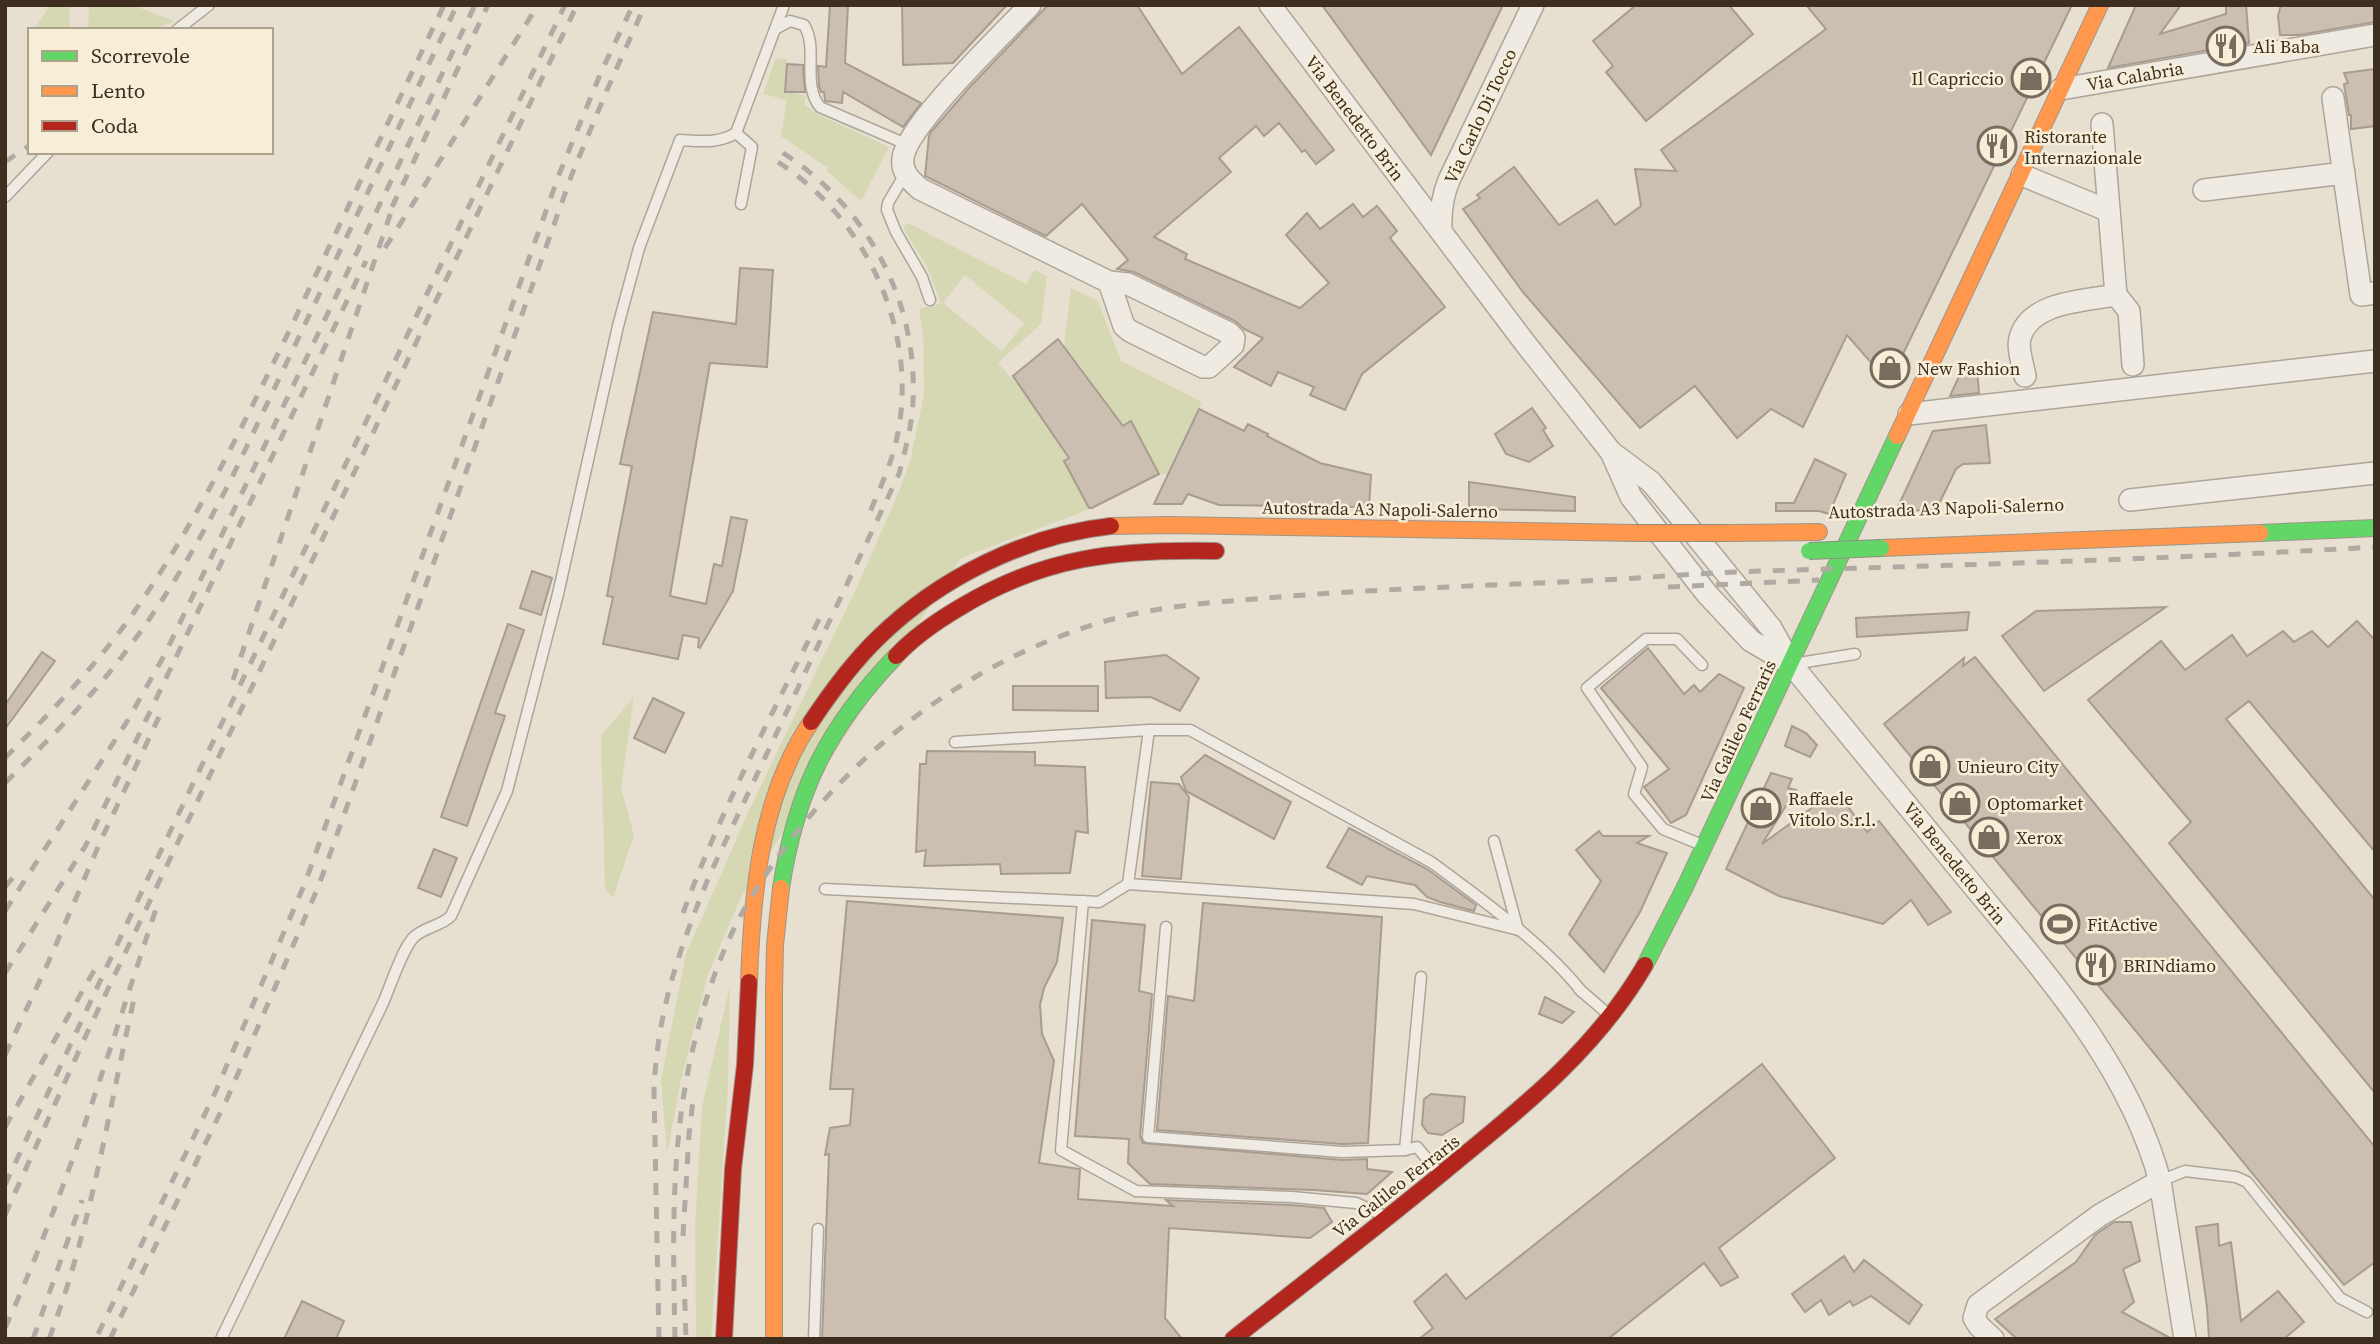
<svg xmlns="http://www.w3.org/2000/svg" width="2380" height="1344" viewBox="0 0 2380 1344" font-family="'Source Serif 4',serif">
  <rect width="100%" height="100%" fill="#e7e0d1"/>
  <g fill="#d6d7b3" fill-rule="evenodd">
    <path d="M50 5H70L69 30H34Z"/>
    <path d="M89 5H132L174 21 152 30H88Z"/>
    <path d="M776 58 787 59 784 91 806 96 804 104 815 113 889 147 861 201 827 171 828 168 781 136 787 100 763 94Z"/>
    <path d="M905 224H910L1026 284 1034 270 1047 276 1041 324 998 363 1011 378 1013 376 1069 458 1064 462 1090 509 961 558 741 897 708 974 680 1084 667 1155 661 1080 686 954 751 806 858 585 900 489 911 458 924 394 923 334 919 309 941 303 928 269 904 229ZM965 275 1024 323 1002 351 943 303Z"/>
    <path d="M1071 288 1098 301 1121 361 1202 402 1168 474H1159L1131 422 1123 426 1064 347Z"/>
    <path d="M634 697 621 788 634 835 613 898 605 889 601 736Z"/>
    <path d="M730 985 728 1087 711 1339H696L695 1227 702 1107Z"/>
  </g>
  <g fill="#cbbfb2" stroke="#a89c90" stroke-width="2">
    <path d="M830 5H848L845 63 921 103 903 127 843 92 842 103 825 101 824 92H821L819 86 818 66 826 67Z"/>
    <path d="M902 5H1007L953 63 903 65Z"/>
    <path d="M1048 5H1137L1182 74 1239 27 1334 150 1316 164 1305 150 1302 152 1279 123 1264 136 1256 126 1219 158 1231 172 1154 237 1187 254 1185 259 1300 308 1329 283 1286 235 1307 213 1320 229 1353 204 1363 217 1377 206 1397 231 1390 238 1445 307 1362 374 1345 410 1310 395 1314 387 1278 372 1271 386 1234 367 1263 338 1244 329 1235 321 1134 272 1117 269 1128 260 1082 204 1046 236 925 176 929 136 931 132 968 89Z"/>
    <path d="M1322 5H1503L1431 155Z"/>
    <path d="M1636 5H1729L1753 34 1646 121 1606 72 1613 66 1593 41Z"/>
    <path d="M1806 5H2072L1889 383 1847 335 1803 427 1771 409 1737 438 1695 386 1640 428 1522 291 1463 209 1480 198 1477 195 1514 167 1559 225 1597 200 1615 225 1641 206 1635 169 1676 171 1661 150 1826 29Z"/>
    <path d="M2136 5H2181L2160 34 2226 14V5H2246L2249 43 2108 68Z"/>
    <path d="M2281 5H2375V22L2299 35H2280L2278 16Z"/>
    <path d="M787 64 803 65 805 92H785Z"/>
    <path d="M2375 69V126L2351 129V115H2349L2344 84 2348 83 2344 73Z"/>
    <path d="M740 268 773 270 767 367 710 363 670 596 706 604 714 564 722 566 731 517 747 520 733 591 700 648 698 647 699 638 683 635 678 659 603 644 613 597 607 596 632 466 620 464 653 312 736 324Z"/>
    <path d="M1058 339 1123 426 1131 421 1159 474 1092 508H1089L1064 461 1069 458 1013 376Z"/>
    <path d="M1977 370 1979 393 1950 396 1960 374Z"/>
    <path d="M1532 408 1546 428 1543 430 1553 446 1529 462 1506 454 1495 434Z"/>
    <path d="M1199 409 1244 431 1248 424 1268 434 1267 436 1320 463 1371 475 1369 507 1219 505 1188 494 1182 504H1154Z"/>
    <path d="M1986 425 1990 463 1963 464 1956 469 1936 510 1896 511 1933 431Z"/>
    <path d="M1815 459 1846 474 1829 514 1819 511H1776V503H1794Z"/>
    <path d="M1469 482 1575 497V511L1469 509Z"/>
    <path d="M532 571 552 578 541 615 520 608Z"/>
    <path d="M2166 607 2044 691 2002 636 2036 611Z"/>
    <path d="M1969 612 1967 630 1857 637 1856 618Z"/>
    <path d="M2357 621 2375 640V852L2249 701 2226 719 2375 900V1093L2169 843 2191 822 2088 700 2161 641 2185 670 2232 635 2247 656 2283 631 2294 642 2312 631 2328 647Z"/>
    <path d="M508 624 524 630 495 713 505 716 467 826 441 817Z"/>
    <path d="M1648 648 1684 694 1694 685 1700 692 1719 674 1744 688 1686 815 1671 823 1644 787 1669 769 1601 688Z"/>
    <path d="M42 652 55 661 5 729V705Z"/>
    <path d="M1166 655 1199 678 1180 711 1151 697 1106 698 1105 662Z"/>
    <path d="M1975 657 2375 1147V1262L2344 1285 1884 724 1964 658 1963 666Z"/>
    <path d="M1013 686H1098V711L1013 710Z"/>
    <path d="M653 698 684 713 665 753 634 738Z"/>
    <path d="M1792 726 1806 733 1817 745 1810 757 1785 746Z"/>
    <path d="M927 751 1035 752V765L1085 767 1088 833 1076 831 1070 873 1001 874 1000 864 924 866 926 850 916 852 920 764H926Z"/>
    <path d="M1205 755 1291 802 1274 839 1186 791 1181 777Z"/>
    <path d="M1771 773 1792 779 1788 788 1796 790 1762 844 1824 799 1825 805 1840 796 1867 832 1879 821 1951 912 1928 925 1911 900 1883 924 1779 896 1726 869Z"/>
    <path d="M1151 782 1179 784 1189 797 1181 879 1142 876Z"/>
    <path d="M1349 828 1427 869 1476 905 1474 911 1440 902 1427 897 1415 885 1367 876 1362 885 1327 867Z"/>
    <path d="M1599 831 1603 836H1649L1637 843 1667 853 1640 912 1604 972 1569 934 1601 881 1576 850Z"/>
    <path d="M434 849 457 858 441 897 418 888Z"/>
    <path d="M847 901 1063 918 1057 962 1044 988 1040 1005 1042 1034 1054 1061 1039 1163 1080 1169 1078 1199 1173 1206 1166 1200 1291 1205 1324 1208 1332 1222 1310 1238 1169 1228 1165 1318 1182 1339H822L829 1154 825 1155 830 1128 850 1125 853 1089H830Z"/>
    <path d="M1203 903 1382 917 1368 1143 1342 1144 1157 1130 1168 996 1194 1001Z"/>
    <path d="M1092 920 1145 925 1139 991 1152 994 1140 1136 1143 1143 1342 1160 1367 1159V1169L1392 1172 1367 1194 1314 1190 1150 1184 1128 1163 1129 1139 1075 1136Z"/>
    <path d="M1545 997 1574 1012 1562 1023 1539 1014Z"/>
    <path d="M1762 1064 1835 1158 1719 1248 1738 1277 1721 1286 1704 1263 1608 1339H1419L1433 1328 1414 1302 1446 1274 1466 1299Z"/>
    <path d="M1431 1094 1465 1097 1463 1122 1442 1135 1428 1133 1422 1125 1424 1099Z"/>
    <path d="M2114 1222H2131L2140 1261 2123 1269 2134 1302 2122 1312 2172 1339H2017L1995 1319 2076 1262 2095 1235Z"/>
    <path d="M2218 1224 2219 1246 2231 1242 2241 1321 2278 1291 2304 1322 2284 1339H2209L2207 1307 2196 1227Z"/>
    <path d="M1844 1256 1854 1272 1864 1260 1922 1305 1909 1324 1871 1296 1853 1306 1850 1301 1829 1315 1821 1300 1805 1312 1792 1294Z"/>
    <path d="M302 1301 344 1321 336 1339H284Z"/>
  </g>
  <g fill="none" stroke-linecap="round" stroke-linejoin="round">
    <defs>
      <g id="lane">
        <path d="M775 29 790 21 804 25C819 49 801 83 820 107L906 144"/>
        <path d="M177 30 209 5"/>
        <path d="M736 133 752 147 741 204"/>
        <path d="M905 174 888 203 887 210 896 232 922 277 930 300"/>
        <path d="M5 197 48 152"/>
        <path d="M1793 664 1855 654"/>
        <path d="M955 742 1149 730H1190L1431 862C1480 898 1545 945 1582 992"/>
        <path d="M1494 841 1518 930"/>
        <path d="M1702 845 1663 829 1634 794 1642 767 1587 688 1646 639H1677L1702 665"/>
        <path d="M1128 884 1149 730"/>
        <path d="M825 889 1099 902 1128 884 1414 904 1515 929"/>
        <path d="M1083 901 1061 1150 1136 1191 1292 1197 1356 1203 1387 1217"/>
        <path d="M1166 927 1148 1137 1342 1152 1405 1150 1417 1147 1439 1173"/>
        <path d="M1579 989 1609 1015"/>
        <path d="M1405 1150 1421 977"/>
        <path d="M2160 1181 2185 1171 2236 1177 2247 1182 2340 1298 2367 1312"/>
        <path d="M221 1339 383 1003C390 987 402 950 413 938 423 927 440 927 451 916L507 791 558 594 618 326 639 248 680 140C700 141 718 144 736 133L784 5"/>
        <path d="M814 1339 818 1229"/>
      </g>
      <g id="street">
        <path d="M1030 5C1004 33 906 126 903 158 901 172 910 180 920 189L1109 282 1128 284 1229 333 1234 338 1233 345 1209 367H1203L1130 331 1124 326 1109 282"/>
        <path d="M1270 5 1525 343 1611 452 1651 482 1678 514 1771 628 1790 662"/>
        <path d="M2061 89 2375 35"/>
        <path d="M2333 98 2361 295 2375 293"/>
        <path d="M2102 124 2116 295 2129 311 2133 365"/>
        <path d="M2022 175 2109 211"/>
        <path d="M2204 190 2344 173"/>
        <path d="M1441 231C1440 212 1442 197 1449 180L1533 5"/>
        <path d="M2025 376C2023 365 2017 348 2020 338 2030 301 2085 301 2116 295"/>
        <path d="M1909 414 2375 361"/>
        <path d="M1611 452 1631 497 1707 594 1751 641 1791 664C1851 736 1910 809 1970 882 2045 973 2128 1064 2160 1181L2185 1339"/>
        <path d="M2130 500 2375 473"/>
        <path d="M1993 1339 1979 1326 1974 1318 1978 1305 2100 1215 2160 1181"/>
      </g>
      <g id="fast">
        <path d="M2260 533 2375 528"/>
        <path d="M781 888C796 790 828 727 896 656"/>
        <path d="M1645 965 1684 889 1897 436"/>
      </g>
      <g id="slow">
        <path d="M1897 436 2100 5"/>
        <path d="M1111 526 1169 525 1636 533"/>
        <path d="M1728 533 1819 532"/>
        <path d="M1881 548 2260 533"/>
        <path d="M749 982C752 894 760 797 811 722"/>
        <path d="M774 1339V992L775 945 781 888"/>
      </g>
      <g id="jam">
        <path d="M896 656C914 637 937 621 959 608 1044 556 1119 549 1216 551"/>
        <path d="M811 722C831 692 852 663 878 638 939 578 1026 535 1111 526"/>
        <path d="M724 1339 733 1169 745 1065 749 982"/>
        <path d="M1233 1339C1308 1280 1385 1221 1458 1160 1529 1102 1598 1046 1645 965"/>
      </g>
    </defs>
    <use href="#lane" stroke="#ada599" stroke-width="13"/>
    <use href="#street" stroke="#ada599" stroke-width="24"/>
    <use href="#fast" stroke="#9c958a" stroke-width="18"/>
    <use href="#slow" stroke="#9c958a" stroke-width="18"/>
    <use href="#jam" stroke="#9c958a" stroke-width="18"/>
    <use href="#lane" stroke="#efebe3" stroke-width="10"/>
    <use href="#street" stroke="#efebe3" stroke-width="21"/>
    <use href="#fast" stroke="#63d668" stroke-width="16"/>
    <use href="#slow" stroke="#ff974d" stroke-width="16"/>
    <use href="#jam" stroke="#b3261e" stroke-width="16"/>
    <g stroke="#afaaa2" stroke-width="5" stroke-dasharray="12 12" stroke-linecap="butt">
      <path d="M5 162 30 145"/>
      <path d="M778 162C868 220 921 335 896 442 890 468 878 492 868 517"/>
      <path d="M392 207 488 5"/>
      <path d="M385 248 538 5"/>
      <path d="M1668 587 1819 580"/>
      <path d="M233 680 395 200"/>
      <path d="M5 758C51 712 97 665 134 612 197 522 244 423 292 325 343 218 393 112 444 5"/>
      <path d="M5 783C39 749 73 716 104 679 158 614 200 542 237 467L457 5"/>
      <path d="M5 887 20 869"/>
      <path d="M5 911 128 720 166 652 475 5"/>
      <path d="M683 913C721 809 775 709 824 609"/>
      <path d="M5 973 86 845 366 261"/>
      <path d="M5 1055 48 963 101 840 159 717"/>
      <path d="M5 1127 95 969"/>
      <path d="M5 1185 157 859 565 5"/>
      <path d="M5 1215 87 1033 577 5"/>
      <path d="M683 1236 689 1135 693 1100"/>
      <path d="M684 1275 686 1339"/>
      <path d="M5 1328C67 1192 110 1047 157 906"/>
      <path d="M98 1334 215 1093 305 883 560 172 602 70 633 5"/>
      <path d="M33 1339 82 1200"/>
      <path d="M49 1339C91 1229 108 1113 134 999"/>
      <path d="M110 1339 227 1099 319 885 572 174 607 90 645 5"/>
      <path d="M659 1339 654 1091C657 1011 680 947 710 874L899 474C905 451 912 426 913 401 918 299 866 205 780 151"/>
      <path d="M675 1339C673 1240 670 1141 694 1044 706 995 723 944 749 901 831 764 969 654 1125 616 1171 605 1219 602 1266 598 1372 589 1479 586 1584 581 1643 578 1702 573 1760 571 1965 565 2170 559 2375 547"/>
    </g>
    <defs>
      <path id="fast-bridge" d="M1809 551 1881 548"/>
      <path id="slow-bridge" d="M1636 533H1728"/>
    </defs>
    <use href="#fast-bridge" stroke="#928b80" stroke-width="18" stroke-linecap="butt"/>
    <use href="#slow-bridge" stroke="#928b80" stroke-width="18" stroke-linecap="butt"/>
    <use href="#fast-bridge" stroke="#63d668" stroke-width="16"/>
    <use href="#slow-bridge" stroke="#ff974d" stroke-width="16"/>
  </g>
  <defs>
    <symbol id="restaurant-ring" viewBox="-11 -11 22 22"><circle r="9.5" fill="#f7eed8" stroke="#786c5e" stroke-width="1.5"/><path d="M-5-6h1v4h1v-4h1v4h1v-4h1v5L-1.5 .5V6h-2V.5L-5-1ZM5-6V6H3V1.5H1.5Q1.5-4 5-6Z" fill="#786c5e"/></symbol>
    <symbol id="shop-ring" viewBox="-11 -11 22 22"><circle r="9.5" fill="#f7eed8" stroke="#786c5e" stroke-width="1.5"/><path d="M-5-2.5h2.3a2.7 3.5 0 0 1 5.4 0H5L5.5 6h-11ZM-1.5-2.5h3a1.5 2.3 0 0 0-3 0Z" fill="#786c5e"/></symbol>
    <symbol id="stadium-ring" viewBox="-11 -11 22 22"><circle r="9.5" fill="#f7eed8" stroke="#786c5e" stroke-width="1.5"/><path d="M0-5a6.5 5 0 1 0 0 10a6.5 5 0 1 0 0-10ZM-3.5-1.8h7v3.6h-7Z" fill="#786c5e"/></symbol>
  </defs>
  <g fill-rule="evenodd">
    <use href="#restaurant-ring" x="2204" y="24" width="44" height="44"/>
    <use href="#shop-ring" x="2009" y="56" width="44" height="44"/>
    <use href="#restaurant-ring" x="1975" y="124" width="44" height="44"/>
    <use href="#shop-ring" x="1868" y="346" width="44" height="44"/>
    <use href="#shop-ring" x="1908" y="744" width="44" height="44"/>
    <use href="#shop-ring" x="1938" y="781" width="44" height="44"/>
    <use href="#shop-ring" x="1739" y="786" width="44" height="44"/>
    <use href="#shop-ring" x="1967" y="815" width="44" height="44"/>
    <use href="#stadium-ring" x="2038" y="902" width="44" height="44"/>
    <use href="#restaurant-ring" x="2074" y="943" width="44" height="44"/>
  </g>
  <g text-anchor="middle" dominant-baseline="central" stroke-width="5" stroke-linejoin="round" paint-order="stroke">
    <g font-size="18" fill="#3d2e20" stroke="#f7eed8" text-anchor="start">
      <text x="2253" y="46">Ali Baba</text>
      <text x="2004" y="78" text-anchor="end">Il Capriccio</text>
      <text x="2024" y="136">Ristorante<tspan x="2024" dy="21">Internazionale</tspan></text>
      <text x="1917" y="368">New Fashion</text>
      <text x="1957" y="766">Unieuro City</text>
      <text x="1788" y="798">Raffaele<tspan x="1788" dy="21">Vitolo S.r.l.</tspan></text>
      <text x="1987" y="803">Optomarket</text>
      <text x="2016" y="837">Xerox</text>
      <text x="2087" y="924">FitActive</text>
      <text x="2123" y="965">BRINdiamo</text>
    </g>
    <g font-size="18" fill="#3d2e20" stroke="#f7eed8">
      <text transform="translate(2135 76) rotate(-10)">Via Calabria</text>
      <text transform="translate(1480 116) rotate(-65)">Via Carlo Di Tocco</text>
      <text transform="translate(1355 118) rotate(53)">Via Benedetto Brin</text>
      <text transform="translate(1946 508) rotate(-2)">Autostrada A3 Napoli-Salerno</text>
      <text transform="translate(1380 509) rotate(1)">Autostrada A3 Napoli-Salerno</text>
      <text transform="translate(1738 731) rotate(-65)">Via Galileo Ferraris</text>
      <text transform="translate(1955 863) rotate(51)">Via Benedetto Brin</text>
      <text transform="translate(1396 1186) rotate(-38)">Via Galileo Ferraris</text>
    </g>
  </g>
  <rect width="2380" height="1344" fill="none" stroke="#3d2e20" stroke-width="14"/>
  <rect x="28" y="28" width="245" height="126" fill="#f7eed8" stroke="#ada18e" stroke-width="2"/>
  <rect x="42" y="51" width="35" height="10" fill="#63d668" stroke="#ada18e" stroke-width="2"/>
  <text x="91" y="63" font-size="21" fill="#3d2e20">Scorrevole</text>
  <rect x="42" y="86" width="35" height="10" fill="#ff974d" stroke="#ada18e" stroke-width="2"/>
  <text x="91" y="98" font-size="21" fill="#3d2e20">Lento</text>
  <rect x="42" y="121" width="35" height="10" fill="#b3261e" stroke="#ada18e" stroke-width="2"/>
  <text x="91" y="133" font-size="21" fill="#3d2e20">Coda</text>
</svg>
